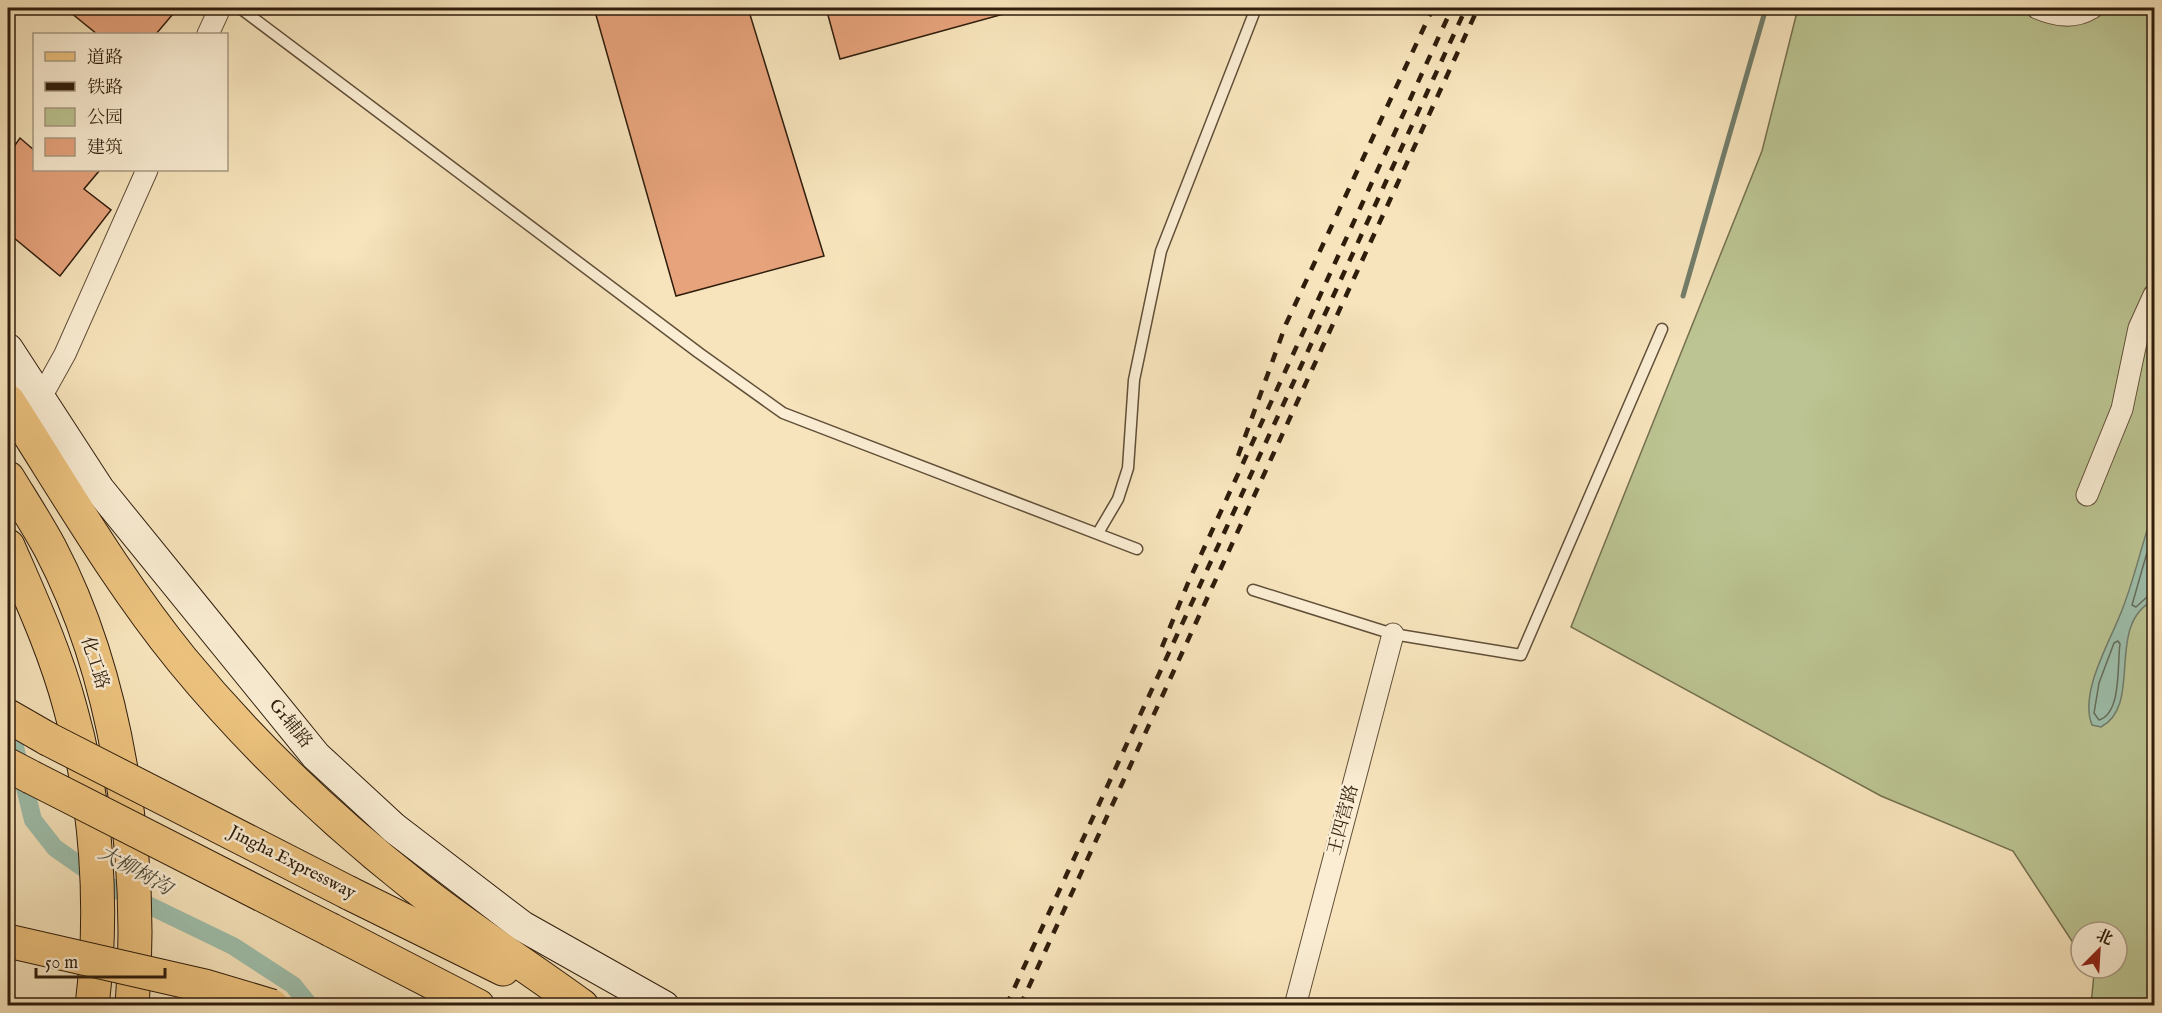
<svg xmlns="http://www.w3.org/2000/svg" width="2162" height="1013" viewBox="0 0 2162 1013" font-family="'IM FELL English','Noto Serif SC',serif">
  <rect width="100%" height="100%" fill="#f7e4bc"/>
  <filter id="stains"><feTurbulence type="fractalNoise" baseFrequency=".00333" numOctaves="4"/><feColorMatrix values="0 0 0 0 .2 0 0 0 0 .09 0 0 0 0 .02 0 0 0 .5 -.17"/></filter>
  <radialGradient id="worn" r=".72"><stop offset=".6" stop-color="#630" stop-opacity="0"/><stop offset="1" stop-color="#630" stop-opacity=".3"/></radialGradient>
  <path fill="#bbc492" stroke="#75704f" stroke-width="1.5" d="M1798 8H2154V1005H2091L2094 974 2090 968H2117V932H2081V955L2013 851 1881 796 1571 627 1762 151Z"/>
  <path fill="#9ebfac" stroke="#727e6c" stroke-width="1.5" d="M2154 509V600C2104 625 2144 704 2101 727L2092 725C2078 690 2114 636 2125 602 2136 572 2143 540 2154 509Z"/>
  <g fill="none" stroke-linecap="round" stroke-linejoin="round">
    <g stroke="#666e5c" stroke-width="1.5">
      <path d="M2154 528 2132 605 2136 607 2147 597 2154 595"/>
      <path d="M2118 641 2120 644C2117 664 2122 713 2099 720L2094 713 2099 683 2114 643Z"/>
    </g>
    <path stroke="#727e6c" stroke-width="5" d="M1683 296 1766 8"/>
    <path stroke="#9ebfac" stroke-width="18" d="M8 719 33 820 55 848 111 887 233 946 293 985 310 1006"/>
  </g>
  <g fill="#e7a37c" stroke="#2f1d0c" stroke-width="1.5">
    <path d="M65 8H178L156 34H97Z"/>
    <path d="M594 8H748L824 256 676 296Z"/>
    <path d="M826 8H1010L1011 12 840 59Z"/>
    <path d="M20 138 34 150V170H100L84 189 111 210 60 276 8 233V155Z"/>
  </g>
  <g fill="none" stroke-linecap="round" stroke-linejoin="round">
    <defs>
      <g id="lane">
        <path d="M240 8 699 353 783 413 1137 549"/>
        <path d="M1098 533 1118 499 1128 468 1134 380 1161 251 1256 8"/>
        <path d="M1253 590 1393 634 1521 655 1662 329"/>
      </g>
      <g id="street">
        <path d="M2037 8C2056 16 2074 19 2092 8"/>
        <path d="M208 34 220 8"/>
        <path d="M40 399 65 354 147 170"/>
        <path d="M2087 495 2122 409 2139 328 2154 295"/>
        <path d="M1295 1006 1393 634"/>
      </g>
      <path id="secondary" d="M8 349 99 489 316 756 394 828 522 926 664 1006"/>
      <g id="primary">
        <path d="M8 478C22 501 37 524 50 548 119 679 144 860 132 1006"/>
        <path d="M8 546C31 599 55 651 70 707 97 802 104 908 92 1006"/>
      </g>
      <g id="highway">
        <path d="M8 401C64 488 116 579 182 660 251 744 331 820 416 887 469 929 527 966 582 1006"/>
        <path d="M8 716 48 739"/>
        <path d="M8 765 31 777"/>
        <path d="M349 893 503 969"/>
        <path d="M331 930 478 1006"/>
      </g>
    </defs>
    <use href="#lane" stroke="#614f38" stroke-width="13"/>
    <use href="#street" stroke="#614f38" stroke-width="23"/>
    <use href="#secondary" stroke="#2f1d0c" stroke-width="32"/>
    <use href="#primary" stroke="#2f1d0c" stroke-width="35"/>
    <use href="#highway" stroke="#2f1d0c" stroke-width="35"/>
    <use href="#lane" stroke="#faedd3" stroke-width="10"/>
    <use href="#street" stroke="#faedd3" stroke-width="21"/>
    <use href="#secondary" stroke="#faedd3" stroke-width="30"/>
    <use href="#primary" stroke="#ecc27e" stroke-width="33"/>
    <use href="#highway" stroke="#ecc27e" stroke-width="33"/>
    <g stroke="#2f1d0c" stroke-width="4.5" stroke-dasharray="10 10" stroke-linecap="butt">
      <path d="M1238 456 1286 324 1433 8"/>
      <path d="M1162 647 1188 583 1452 8"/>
      <path d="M1006 1006 1466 8"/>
      <path d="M1020 1006 1478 8"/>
    </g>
    <defs>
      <g id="highway-bridge">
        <path d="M48 739 349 893"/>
        <path d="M31 777 331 930"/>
        <path d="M8 941 205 986 272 1006"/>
      </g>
    </defs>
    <use href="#highway-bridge" stroke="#2f1d0c" stroke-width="35" stroke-linecap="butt"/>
    <use href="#highway-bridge" stroke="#ecc27e" stroke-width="33"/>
  </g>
  <g text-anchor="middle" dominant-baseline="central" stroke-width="5" stroke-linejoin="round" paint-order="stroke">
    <g font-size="18" fill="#2f1d0c" stroke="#faedd3">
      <text transform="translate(94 663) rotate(72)">化工路</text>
      <text transform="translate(290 724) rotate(51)">G1辅路</text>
      <text transform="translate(1344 820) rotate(-75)">王四营路</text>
      <text transform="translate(292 863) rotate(27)">Jingha Expressway</text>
    </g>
    <g font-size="20" font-style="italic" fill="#504e3c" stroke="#faedd3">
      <text transform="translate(135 871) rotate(29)">大柳树沟</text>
    </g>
  </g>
  <rect width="2162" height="1013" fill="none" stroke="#f7e4bc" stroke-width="30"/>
  <rect x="9" y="9" width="2144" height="995" fill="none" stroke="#2f1d0c" stroke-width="3"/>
  <rect x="15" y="15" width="2132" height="983" fill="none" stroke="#2f1d0c" stroke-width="1.5"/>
  <rect x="33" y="33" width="195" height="138" fill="#faedd3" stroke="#a99a83" stroke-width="1.5"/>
  <rect x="45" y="52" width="30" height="9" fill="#ecc27e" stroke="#a99a83" stroke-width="1.5"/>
  <text x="87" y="63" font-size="18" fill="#2f1d0c">道路</text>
  <rect x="45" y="82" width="30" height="9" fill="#2f1d0c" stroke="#a99a83" stroke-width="1.5"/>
  <text x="87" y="93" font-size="18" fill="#2f1d0c">铁路</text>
  <rect x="45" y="108" width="30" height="18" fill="#bbc492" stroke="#a99a83" stroke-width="1.5"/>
  <text x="87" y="123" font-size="18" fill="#2f1d0c">公园</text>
  <rect x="45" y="138" width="30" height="18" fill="#e7a37c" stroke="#a99a83" stroke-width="1.5"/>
  <text x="87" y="153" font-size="18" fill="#2f1d0c">建筑</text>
  <g transform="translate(2099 950) rotate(24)"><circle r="28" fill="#faedd3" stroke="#a99a83" stroke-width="1.5"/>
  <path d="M0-4.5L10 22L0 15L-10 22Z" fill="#8f2418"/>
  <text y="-9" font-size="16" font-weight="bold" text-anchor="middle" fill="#2f1d0c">北</text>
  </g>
  <path d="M36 968v9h129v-9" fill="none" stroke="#2f1d0c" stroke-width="3"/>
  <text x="45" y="968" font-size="18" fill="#2f1d0c" stroke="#faedd3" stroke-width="4.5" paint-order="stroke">50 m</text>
  <rect width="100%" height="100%" filter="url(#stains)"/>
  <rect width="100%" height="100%" fill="url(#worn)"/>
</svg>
